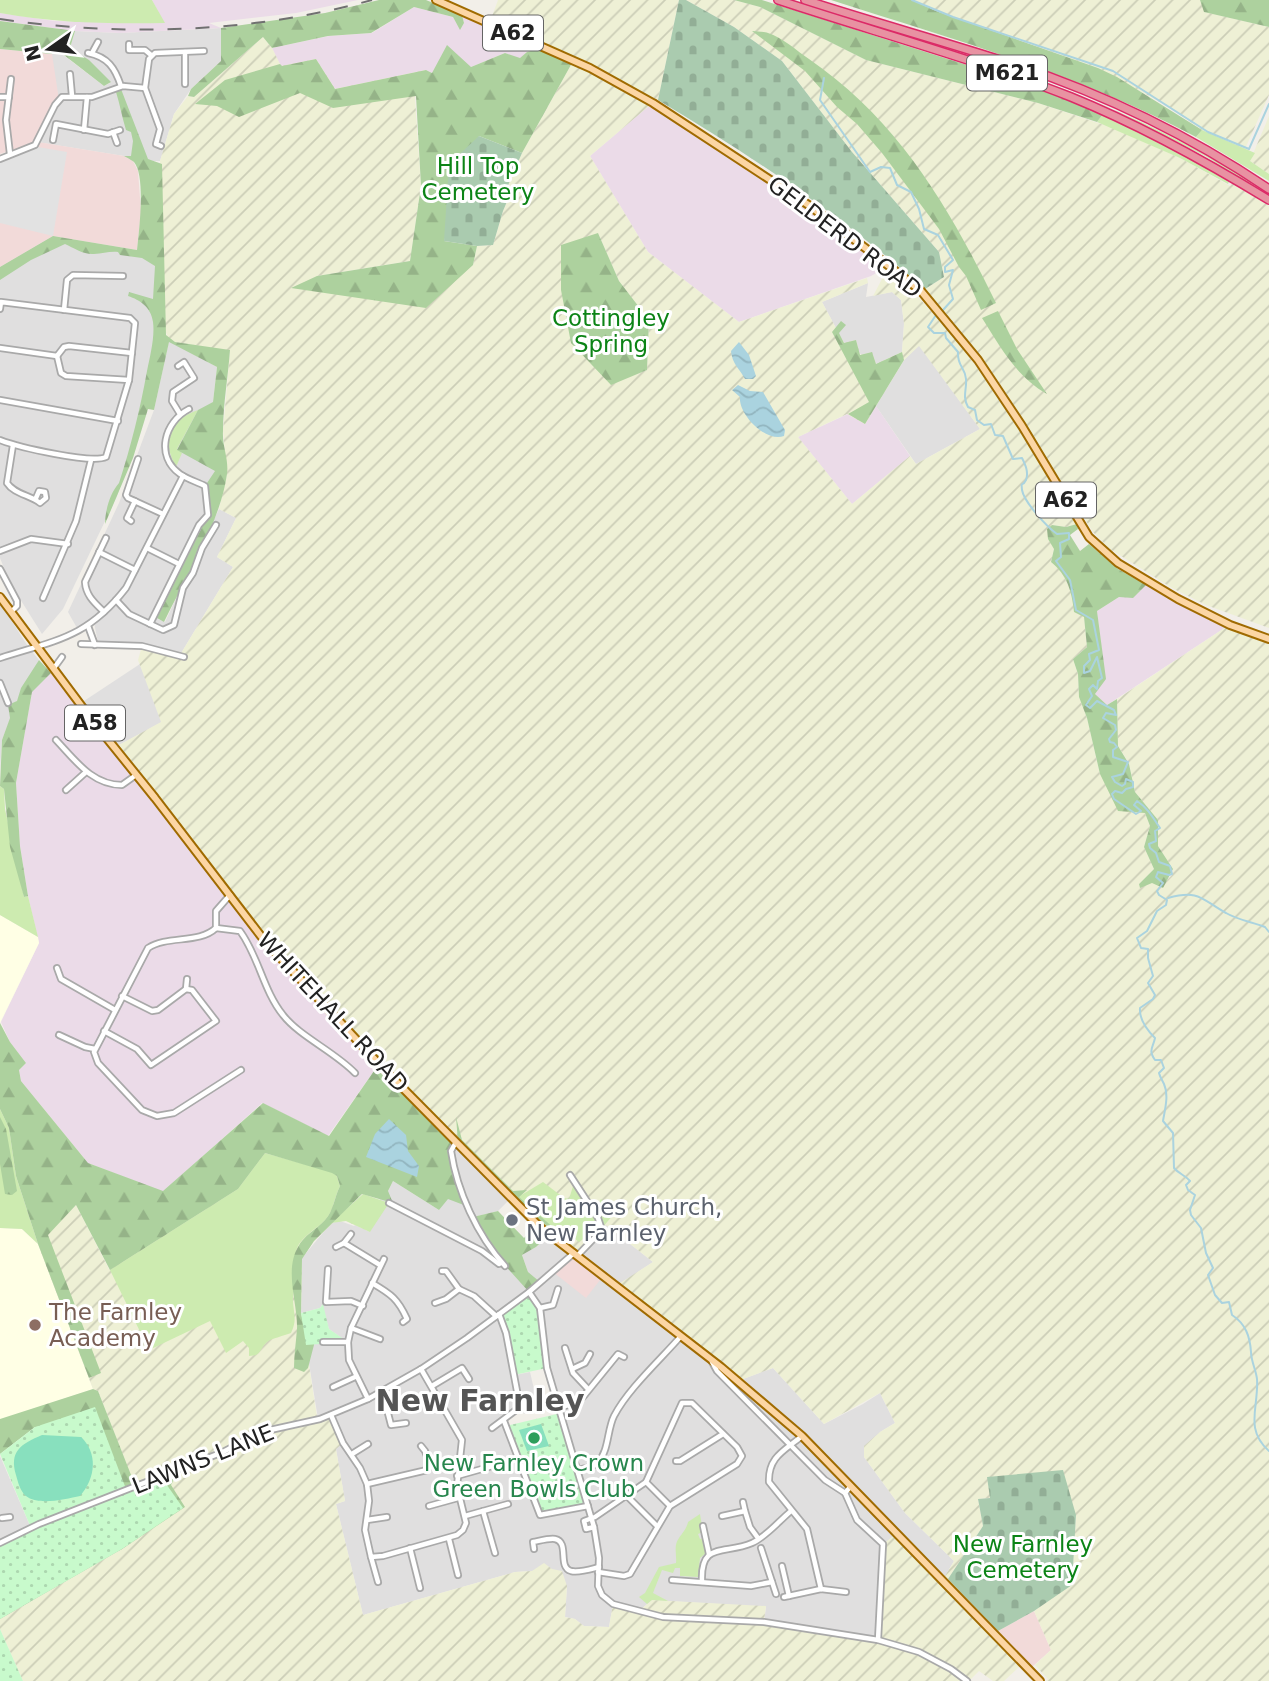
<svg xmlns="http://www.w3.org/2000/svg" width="1269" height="1681" viewBox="0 0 1269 1681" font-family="'DejaVu Sans',sans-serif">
  <defs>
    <pattern id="farmland-furrows" width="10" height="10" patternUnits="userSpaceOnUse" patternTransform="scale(1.75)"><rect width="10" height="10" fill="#eef0d5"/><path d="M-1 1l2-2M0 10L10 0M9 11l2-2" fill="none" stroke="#ccceb7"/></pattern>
    <pattern id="forest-firs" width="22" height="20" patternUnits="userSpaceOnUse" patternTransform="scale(1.75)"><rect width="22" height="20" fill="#add19e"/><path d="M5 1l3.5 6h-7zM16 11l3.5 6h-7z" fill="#95b388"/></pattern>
    <pattern id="cemetery-stones" width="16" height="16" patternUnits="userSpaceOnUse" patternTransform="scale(1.75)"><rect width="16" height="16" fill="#aacbaf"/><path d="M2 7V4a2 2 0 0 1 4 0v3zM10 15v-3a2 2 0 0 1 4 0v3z" fill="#92ae96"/></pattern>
    <pattern id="park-dots" width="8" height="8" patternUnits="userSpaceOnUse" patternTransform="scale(1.75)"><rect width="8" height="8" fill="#c8facc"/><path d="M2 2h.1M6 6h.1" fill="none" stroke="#acd6af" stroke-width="1.8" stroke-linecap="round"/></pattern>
    <pattern id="water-waves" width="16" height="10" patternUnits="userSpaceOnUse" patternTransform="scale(1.75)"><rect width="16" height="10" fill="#aad3df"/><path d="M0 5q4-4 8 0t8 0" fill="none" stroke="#92b5bf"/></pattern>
  </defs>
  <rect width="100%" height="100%" fill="#f2efe9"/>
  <g fill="#e0dfdf" fill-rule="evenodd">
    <path d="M221 28V61L191 89 174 114 160 161H133L124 156 37 142 50 45 104 86 110 83 70 48 75 31 120 33Z"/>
    <path d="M53 236 156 260 158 326 139 430 117 496 63 609 42 634 10 583 0 558V267Z"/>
    <path d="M868 283 866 297 892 292 901 300 904 324 902 352 876 364 844 343 822 302Z"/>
    <path d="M169 341 217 367 213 402 215 471 208 515 158 619 165 622 179 592 194 567 196 556 219 509 236 518 217 557 233 567 180 655 142 646 98 642 93 618 77 628 68 612 119 503 154 410Z"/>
    <path d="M919 345 980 429 916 464 876 406 904 360Z"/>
    <path d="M0 603 29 648 39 660 17 701 2 740 0 772Z"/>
    <path d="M140 664 162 722 119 745 84 701Z"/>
    <path d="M456 1142 511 1198 498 1211 474 1217 528 1272 522 1255 536 1247 550 1234 578 1255 606 1225 653 1262 618 1285 768 1411 896 1534 878 1640 764 1622 766 1607 652 1600 639 1611 613 1604 609 1627 584 1626 575 1619 565 1617 567 1586 532 1571 515 1572 363 1615 336 1504 345 1501 336 1449 318 1419 306 1345 346 1341 329 1329 322 1305 320 1308 301 1313 302 1258 331 1223 340 1221 354 1226 388 1191 393 1181 439 1210 454 1169 451 1151ZM506 1333 547 1368 587 1506 504 1421 520 1407 524 1414 533 1412 537 1402 530 1372 515 1375Z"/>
    <path d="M773 1368 824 1424 863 1404 880 1393 895 1423 880 1432 864 1457 905 1513 954 1561 945 1576 802 1431 743 1379Z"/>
    <path d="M0 1456 31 1528 0 1543Z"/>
  </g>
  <g fill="#f2dad9">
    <path d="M0 49 52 54 59 100 38 142 124 156 133 161 138 171 141 211 137 250 53 236 0 267V161L38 147 37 142 0 154Z"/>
    <path d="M574 1253 604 1275 586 1298 553 1272Z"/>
    <path d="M1034 1611 1051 1650 1032 1667 998 1631Z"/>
  </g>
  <g fill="#ebdbe8">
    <path d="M152 0H358L296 13 209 23 221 28 120 33 75 31 0 21V13L55 21 164 23Z"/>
    <path d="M414 7 453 17 460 29 464 23 462 15 538 49 527 52 520 59 505 53 471 67 432 73 426 70 335 89 316 59 281 67 272 48 329 36 372 33Z"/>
    <path d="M649 106 758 175 835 230 879 263 878 272 871 276 739 322 648 252 590 156Z"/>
    <path d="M876 406 910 456 852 504 798 437 848 414 865 424Z"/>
    <path d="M1146 585 1200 615 1226 627 1107 705 1095 694 1105 679 1097 611 1119 597H1133Z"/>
    <path d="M51 673 227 898 300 986 376 1068 328 1136 262 1103 163 1192 88 1163 21 1081 19 1070 26 1063 10 1042 1 1022 39 943 28 896 20 846 16 783 32 691Z"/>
  </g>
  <g fill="#ffffe5">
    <path d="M0 915 38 937 39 943 0 1023Z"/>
    <path d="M0 1228 22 1229 38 1244 93 1389 0 1420Z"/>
  </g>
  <g fill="url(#farmland-furrows)" fill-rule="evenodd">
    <path d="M498 0H679L658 100 569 54 491 19Z"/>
    <path d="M686 0H734L760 7 866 60 1038 103 1113 128 1180 158 1230 186 1233 182 1269 206V628L1206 605 1172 588 1110 549 1093 532 1001 385 951 319 925 289 944 277 939 252 852 152 782 61 734 27Z"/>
    <path d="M912 0H1200L1205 12 1269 27V95L1245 149 1202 130 1167 106 1098 68 936 11Z"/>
    <path d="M263 37 272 48 281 66 316 59 335 89 426 70 415 98 421 186 410 261 317 276 473 265 477 246 493 245 503 211 511 193 505 190 522 153 572 63 649 106 590 156 648 252 739 322 867 278 868 283 822 302 844 343 856 340 860 355 872 352 876 364 902 352 904 324 901 300 892 292 873 296 883 277 891 273 920 299 956 340 1001 399 1077 524 1066 527 1052 525 1048 539 1054 548 1051 562 1062 572 1073 596 1074 612 1084 616 1087 647 1073 659 1078 674 1079 697 1087 718 1100 774 1145 813 1150 826 1144 847 1154 869 1139 884 1166 881 1172 875 1173 869 1158 846V820L1135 792 1129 763 1118 746 1117 699 1226 627 1269 643V1681H1046L1048 1679 1035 1665 1051 1650 1034 1611 1072 1584 1076 1515 990 1498 978 1499 983 1526 948 1579 945 1576 954 1561 905 1513 864 1457V1446L880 1432 895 1423 880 1393 824 1424 773 1368 738 1381 617 1285 653 1262 606 1225 578 1255 541 1228 295 970 267 937 119 745 161 722 138 660 142 646 180 655 233 567 217 557 236 518 219 509 227 475 223 431 230 351 169 341 164 327 160 161 174 114 188 96 194 97ZM598 233 619 281 649 321 647 370 611 384ZM919 346 980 429 916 464 910 456 852 504 798 437 847 414 865 424 904 360Z"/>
    <path d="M1269 116V174L1250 161Z"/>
    <path d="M265 1153 370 1232 346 1221H335L314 1241 302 1258 301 1313 317 1417 257 1431 258 1433 331 1415 343 1443 336 1449 345 1501 336 1504 363 1615 515 1572 532 1571 544 1563 552 1569 562 1571 567 1586 565 1617 575 1619 584 1626 609 1627 613 1604 639 1611 652 1600 766 1606 764 1621 878 1640 883 1544 896 1534 1020 1666 1004 1681H993L979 1671 969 1681H23L0 1629V1619L122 1549 184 1507 170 1485 179 1470 135 1486 98 1391 93 1389 38 1244 76 1205 109 1269Z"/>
  </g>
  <g fill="#cdebb0">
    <path d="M0 0H152L165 23C110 24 54 23 0 13Z"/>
    <path d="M820 8C955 51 1092 89 1216 161 1232 170 1258 181 1269 195L1205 156 1106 106 1034 78Z"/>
    <path d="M1103 114 1142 132 1230 180 1228 184 1180 158 1097 122Z"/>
    <path d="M1202 130 1255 153 1250 161 1269 174V181L1196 137Z"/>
    <path d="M198 410 177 449 182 453 176 467C161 439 169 420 198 410Z"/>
    <path d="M0 786 4 789 5 809 24 897 28 896 38 937 0 915Z"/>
    <path d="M0 1109 9 1128 16 1176 38 1244 22 1229 0 1228Z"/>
    <path d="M265 1153 332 1172 337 1176 340 1186C334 1198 334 1210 325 1220 316 1230 299 1237 296 1252 293 1267 293 1286 293 1302 294 1315 297 1321 291 1333 284 1336 272 1338 267 1342 259 1349 262 1356 249 1356V1348L243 1341 226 1353 210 1321 149 1350 110 1270 238 1189Z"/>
    <path d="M543 1182 564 1198 569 1199 574 1183 595 1210 601 1199 614 1214 588 1244 583 1239 579 1242 569 1234 565 1238 518 1197Z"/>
    <path d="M363 1194 389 1203 370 1232 346 1221 331 1223Z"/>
    <path d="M700 1514 703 1532 698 1534 700 1539 704 1538 706 1553 700 1558 698 1577 680 1576V1568H675L673 1573 662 1570 653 1593 668 1601 652 1600 647 1604 639 1597 645 1593 659 1567 676 1563C677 1555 673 1546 679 1538 683 1532 686 1530 688 1522Z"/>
  </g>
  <g fill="url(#forest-firs)">
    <path d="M379 0H426L462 15 464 23 460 30 453 17 414 7 371 33 328 36 272 48 263 37 194 97 188 96 191 89 221 61V28L325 13Z"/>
    <path d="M734 0H762L1030 85 1103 114 1097 122 1038 103 866 60 760 7Z"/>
    <path d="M831 0H912L936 11 1098 68 1117 77 1202 130 1196 137C1081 75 955 40 831 0Z"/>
    <path d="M1200 0H1269V27L1204 12Z"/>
    <path d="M0 21 75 31 70 48 89 60 111 82 104 86 51 45 52 54 0 49Z"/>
    <path d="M752 31C757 32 764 31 768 33 782 37 797 51 809 59 899 121 949 207 996 303L981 310 966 276 959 267 939 229 882 153 857 124 837 107 805 71Z"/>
    <path d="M447 45 471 67 505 53 520 58 527 52 538 49 572 63 522 153 479 136 444 241 477 246 473 265 426 308 291 288 317 276 410 261 421 186 416 96 333 108 300 93 239 117 217 106 195 104 225 80 280 64 282 66 316 59 335 89 426 70 432 73Z"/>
    <path d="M121 89 148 159 162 164 166 335 175 342 230 350C228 377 223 405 223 431 222 446 229 459 227 474 220 524 186 576 164 622L157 618 208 515 205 486 215 471 177 450 198 410 213 402 217 367 169 342 154 410 148 409 133 458 105 524C105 511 110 493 119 483 131 446 140 410 147 371 150 356 155 337 153 322 151 307 140 300 128 296L129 292 153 299 155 266 142 258 120 255 118 252C109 251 103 254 94 254 84 255 74 248 65 244L31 260 0 280V267L53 236 137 250C139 231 146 176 134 162 133 161 126 157 124 156H131L133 141 131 132 126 130C122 117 120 105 116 92Z"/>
    <path d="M598 233 619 281 649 320 647 370 611 385 571 343 561 290V245Z"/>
    <path d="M998 311 1017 349 1047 394C1016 376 1001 348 982 318Z"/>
    <path d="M841 321 846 325 839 333 844 343 856 340 860 355 872 352 876 364 902 352 904 360 865 424 848 414 869 402 832 332Z"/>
    <path d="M1077 524 1078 529 1070 535 1080 551 1089 544 1118 569 1146 585 1133 598 1119 597 1097 611 1106 679 1095 694 1107 705 1117 699 1118 746 1129 764 1135 792 1158 820V846L1173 869 1163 888 1152 883 1140 888 1139 884 1154 869 1144 847 1150 826 1145 813 1118 811 1100 774 1087 718 1079 697 1078 674 1073 659 1087 647 1084 617 1074 612C1072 591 1067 575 1051 562L1054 549 1048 539 1047 529 1052 525 1066 527Z"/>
    <path d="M39 660 51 673 32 692 16 783 20 846 28 896 24 897 10 847 4 789 0 786 2 740 10 718 8 705 17 701 21 688Z"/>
    <path d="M0 1023 10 1042 26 1063 19 1070 21 1081 88 1163 163 1191 263 1103 329 1136 376 1068 454 1146C445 1162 462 1191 469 1207L448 1199 439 1210 393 1181 388 1191 393 1203 362 1194 314 1241 302 1259 301 1313 303 1322 315 1341 308 1368 304 1372 294 1368C294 1355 296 1342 297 1329 298 1304 284 1271 298 1247 304 1235 316 1230 325 1220 334 1210 334 1198 340 1186L337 1176 332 1173 265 1153 238 1189 110 1270 76 1205 48 1235 101 1373 89 1378 38 1244 16 1176 9 1128 0 1109Z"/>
    <path d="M0 1117 6 1129 17 1191 12 1195 5 1194 0 1164Z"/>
    <path d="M456 1117 462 1140 513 1191 527 1190 519 1197 565 1238 563 1240 517 1200 458 1142Z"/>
    <path d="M498 1211 524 1238 537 1224 550 1234 536 1247 522 1255 528 1272 540 1282 529 1292 492 1251 473 1217Z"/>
    <path d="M93 1389 98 1391 135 1485 180 1468 171 1485 185 1507 122 1549 0 1619V1543L39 1524 35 1427 0 1454V1419Z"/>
  </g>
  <g fill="url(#cemetery-stones)">
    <path d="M679 0H686L734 27 782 61 852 152 939 252 944 277 925 289C843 217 752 156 658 100Z"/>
    <path d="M479 136 522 153 506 190 511 192 503 211 493 245 477 246 444 241 449 164Z"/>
    <path d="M1063 1470 1076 1515 1072 1585 1034 1611 998 1631 948 1579 983 1526 978 1499 990 1498 987 1477Z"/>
  </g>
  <g fill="url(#park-dots)">
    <path d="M529 1292 540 1308 547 1368 514 1375 506 1333 499 1314Z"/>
    <path d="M323 1304 329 1329 348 1342 306 1345 301 1313 320 1308Z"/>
    <path d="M95 1407 126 1489 31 1528 0 1454 35 1427Z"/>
    <path d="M561 1413 588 1506 540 1515 506 1426Z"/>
    <path d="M162 1478 183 1508 122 1549 0 1619V1546L39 1527Z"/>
    <path d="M0 1629 23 1681H0Z"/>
  </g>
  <g fill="#88e0be">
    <path d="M541 1424 549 1446 527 1451 519 1430Z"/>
    <path d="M42 1435 81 1437C98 1453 96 1478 80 1496 66 1499 38 1506 26 1496 20 1491 18 1482 16 1475 9 1451 21 1444 42 1435Z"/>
  </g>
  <path fill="#e2e2e2" d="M38 147 67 152 53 236 0 223V161Z"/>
  <g fill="url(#water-waves)">
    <path d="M739 342 749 355 756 376 753 379H745C740 369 732 364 731 351Z"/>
    <path d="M738 385 750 391 763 392 785 430 784 436C766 443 738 414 740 397L732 390Z"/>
    <path d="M389 1119 406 1135 408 1151 419 1166 417 1177 366 1157 375 1134Z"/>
  </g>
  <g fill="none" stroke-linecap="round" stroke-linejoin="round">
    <g stroke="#aad3df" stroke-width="2">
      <path d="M912 0 953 17 1113 71 1208 132 1249 149 1269 104"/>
      <path d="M824 78 820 100 870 172 881 167 890 168 897 185 911 192 919 209 924 229 938 235 953 260 945 267V272L953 270 949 285 953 299 943 310"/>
      <path d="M936 315 928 327 934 333H945L946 338 958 352C957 366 965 367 966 379 967 390 962 396 968 407L975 410 977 420 984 425 991 424 995 435 1003 436 1013 459 1022 458C1025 464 1029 472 1026 480 1022 488 1021 480 1022 490 1024 502 1047 527 1057 534L1069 533V539L1060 543 1061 557 1056 561 1070 580 1076 610 1093 620 1099 650 1089 654 1090 660 1084 666V673L1090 671 1097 657 1102 678 1098 681 1097 689 1093 685 1089 689 1092 696 1086 705 1090 708 1097 701 1114 710 1116 715 1106 713 1103 718 1115 725 1116 730 1109 739 1110 742 1114 743 1117 747 1113 750V757L1128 762 1123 774 1112 777 1115 782 1122 786 1125 784 1126 779 1133 782V787L1126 789 1122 793 1115 791 1112 794 1114 799 1136 814 1141 811 1134 805 1137 801C1148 808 1153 818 1160 828L1155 831 1156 841 1149 844 1150 848 1156 853 1159 862 1170 866 1172 874 1169 875 1158 872 1156 877 1163 883 1157 891 1159 895 1167 900 1166 905 1157 911 1147 931 1137 938 1141 948 1148 949V958L1153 976 1148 983 1155 995 1153 999 1140 1008C1139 1020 1147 1030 1155 1038 1153 1048 1148 1050 1155 1060H1161L1164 1068 1159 1073C1160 1077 1162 1080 1164 1084 1169 1095 1165 1109 1163 1121L1173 1133 1174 1168C1179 1174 1185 1175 1190 1181L1186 1185 1188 1190 1195 1195 1190 1210 1191 1215 1201 1228 1206 1253 1213 1268 1208 1275 1215 1295 1222 1303 1229 1302 1232 1315C1246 1324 1250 1337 1251 1352 1251 1361 1256 1370 1257 1379 1259 1407 1244 1429 1269 1451"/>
      <path d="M1168 898C1200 889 1202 900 1226 913 1238 920 1252 922 1265 927L1269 932"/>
    </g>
    <defs>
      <g id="minor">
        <path d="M129 44V50H145L151 55"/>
        <path d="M88 53C108 57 115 68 121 86"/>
        <path d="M92 53 98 42"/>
        <path d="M70 74 72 96"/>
        <path d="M185 84V52"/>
        <path d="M0 97H9"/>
        <path d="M84 130 87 97"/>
        <path d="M113 132 117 143"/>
        <path d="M53 140 56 124 108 134 120 130"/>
        <path d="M161 146 156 144 160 129 145 88 149 59 155 53 204 51"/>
        <path d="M10 154 6 120 11 79"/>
        <path d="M0 159 35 145 55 105 62 97H92L123 86 145 88"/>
        <path d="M0 309 1 302 130 318 135 323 129 380 106 457C91 464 18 447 0 440"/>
        <path d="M64 310 67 280 73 275 123 276"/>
        <path d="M0 348 57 356"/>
        <path d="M57 356 61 373 66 376 129 380"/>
        <path d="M57 356 64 347 69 346 132 353"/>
        <path d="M178 366 184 362 194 378 173 392 172 401 180 414"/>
        <path d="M0 400 118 421"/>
        <path d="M13 445 7 483C14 494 30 495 40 503L46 498 45 492 39 491 36 498"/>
        <path d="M138 459 126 495 128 498 163 514"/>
        <path d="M131 521 127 518 135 501"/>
        <path d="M147 548 179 564"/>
        <path d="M0 551 31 539 68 544"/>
        <path d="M99 552 135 570"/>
        <path d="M0 569 17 601V606L11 612"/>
        <path d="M43 598 76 521 91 460"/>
        <path d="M116 600 129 614 163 630 174 625 183 588 193 573 202 548 216 525"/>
        <path d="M104 612C95 603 86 596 85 582L106 538"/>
        <path d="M150 624 199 525 208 515 205 486C197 482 187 479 180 474 155 456 164 422 189 409"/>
        <path d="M88 626 95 645"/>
        <path d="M81 644 142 646 184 657"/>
        <path d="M0 658C56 640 87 638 126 588L183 476"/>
        <path d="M54 668 62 657"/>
        <path d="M0 683 8 703"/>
        <path d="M56 740C75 760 92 785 122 785L136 775"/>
        <path d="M66 790 86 772"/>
        <path d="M230 895 216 911V928C199 944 168 935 148 948L94 1052 98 1063 142 1110 157 1116 174 1113 241 1070"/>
        <path d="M216 928 240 931C259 957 263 990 283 1015 299 1036 335 1052 355 1073"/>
        <path d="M57 968 61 979 115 1010"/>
        <path d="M186 989 187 979"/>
        <path d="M104 1031 137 1049 151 1065 216 1021 192 990 186 989 158 1010 152 1011 122 996"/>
        <path d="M59 1035 85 1047 95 1049"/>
        <path d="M456 1142 451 1151C457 1191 477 1235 505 1266"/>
        <path d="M570 1175 598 1218 602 1230 578 1255"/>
        <path d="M389 1203 482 1251 499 1264 501 1263"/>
        <path d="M344 1243 351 1234"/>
        <path d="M336 1247 344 1243 380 1265"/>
        <path d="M328 1269 326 1302 351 1301 363 1306"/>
        <path d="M442 1271H446L459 1289"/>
        <path d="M372 1283C391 1294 398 1299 407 1319L403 1322"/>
        <path d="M529 1292 540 1308 547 1368 594 1527 599 1558 598 1586 602 1595 613 1604 663 1617 764 1622 878 1640 919 1652 951 1669 967 1681"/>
        <path d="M435 1303 446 1299 459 1289 474 1296 496 1316"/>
        <path d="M540 1308 553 1305 558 1289"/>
        <path d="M351 1328 380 1339"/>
        <path d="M323 1342H348"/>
        <path d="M565 1348 573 1373 588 1389"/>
        <path d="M712 1362 717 1371 825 1480 845 1493"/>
        <path d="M572 1369 585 1363 590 1354"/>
        <path d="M432 1386 462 1368 469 1379"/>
        <path d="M333 1387 355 1377"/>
        <path d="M382 1390 391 1425 406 1423"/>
        <path d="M368 1399 349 1360 348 1342 351 1328 384 1259"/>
        <path d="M520 1407 556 1398"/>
        <path d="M559 1408 577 1402 583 1397 618 1354 624 1357"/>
        <path d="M331 1415 343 1443 360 1468 367 1484 369 1501 365 1530 371 1557 383 1556 457 1535 463 1530 466 1523 457 1486 462 1440 421 1369"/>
        <path d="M504 1421 540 1515 588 1506"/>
        <path d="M492 1428 520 1407 506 1333 499 1314"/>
        <path d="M802 1436C784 1451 768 1457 769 1482L807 1529 821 1589"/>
        <path d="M352 1454 368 1444"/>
        <path d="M676 1461H680L723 1434"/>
        <path d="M578 1470C585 1468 593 1468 598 1462 609 1451 607 1430 614 1416 628 1389 661 1359 681 1336"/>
        <path d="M457 1476 496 1465"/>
        <path d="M646 1482 670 1506"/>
        <path d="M367 1484 427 1470 430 1464 425 1451 421 1446"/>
        <path d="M851 1486 845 1493 857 1520 883 1544 878 1640"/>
        <path d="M627 1496 657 1526"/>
        <path d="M743 1502 745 1511"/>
        <path d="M429 1506 458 1498"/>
        <path d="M483 1511 495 1553"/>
        <path d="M465 1516 508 1504"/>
        <path d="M722 1516 745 1511 750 1527 758 1538"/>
        <path d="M2 1518 10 1517"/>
        <path d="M367 1520 387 1517"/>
        <path d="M703 1526 709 1554"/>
        <path d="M594 1527 586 1529 584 1521 595 1517 646 1482 682 1403H692L737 1447 742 1456 737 1464 670 1506 630 1574 624 1576 598 1572"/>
        <path d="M449 1539 458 1575"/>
        <path d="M0 1543 39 1524 223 1452 261 1432 320 1419 368 1399 421 1369 467 1338 529 1292 574 1253"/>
        <path d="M410 1548 420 1588"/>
        <path d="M761 1548 776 1594"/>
        <path d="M534 1549 533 1542C539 1541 549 1538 555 1539 570 1542 557 1567 571 1571 579 1573 591 1569 599 1567"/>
        <path d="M371 1557 378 1582"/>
        <path d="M782 1566 789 1596"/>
        <path d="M672 1580 751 1586 772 1582"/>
        <path d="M702 1582C700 1541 724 1555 752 1543 766 1537 779 1521 791 1511"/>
        <path d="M784 1597 821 1589 846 1592"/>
      </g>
      <g id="major">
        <path d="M436 0 590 68 653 103 810 206 889 266 921 291 978 360 1022 426 1089 537 1118 563 1178 599 1230 625 1269 639"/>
        <path d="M0 597 89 716 155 798 264 940 379 1064 541 1228 721 1367 802 1436 1040 1681"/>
      </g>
      <g id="highway">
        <path d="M778 0C875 32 975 59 1071 97 1140 125 1205 161 1269 200"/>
        <path d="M805 0C873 22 942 41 1010 63 1102 93 1189 135 1269 189"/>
      </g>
    </defs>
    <use href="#minor" stroke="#a9a9a9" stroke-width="8"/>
    <use href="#major" stroke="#a06b00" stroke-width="10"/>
    <use href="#highway" stroke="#dc2a67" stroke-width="10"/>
    <use href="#minor" stroke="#fff" stroke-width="4.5"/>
    <use href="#major" stroke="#fcd6a4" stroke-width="6"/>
    <use href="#highway" stroke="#e892a2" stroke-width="7"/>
    <path stroke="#707070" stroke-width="2" stroke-dasharray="14 14" stroke-linecap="butt" d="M0 19C123 37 252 33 372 0"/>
  </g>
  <circle fill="#6b7280" stroke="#fff" stroke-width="2.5" cx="512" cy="1220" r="7"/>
  <circle fill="#8d6e63" stroke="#fff" stroke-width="2.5" cx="35" cy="1325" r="7"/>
  <circle fill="#2e9e5b" stroke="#fff" stroke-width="2.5" cx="534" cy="1438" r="7"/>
  <g text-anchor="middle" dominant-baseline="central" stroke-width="6" stroke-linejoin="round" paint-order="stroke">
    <g fill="#fff" stroke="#646464" stroke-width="2">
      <rect x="483" y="15.5" width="60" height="35" rx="5"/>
      <rect x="967" y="55.5" width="80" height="35" rx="5"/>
      <rect x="1036" y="482.5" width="60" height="35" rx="5"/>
      <rect x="65" y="705.5" width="60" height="35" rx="5"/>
    </g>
    <g font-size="21" font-weight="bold" fill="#222">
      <text x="513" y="33">A62</text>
      <text x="1007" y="73">M621</text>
      <text x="1066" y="500">A62</text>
      <text x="95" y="723">A58</text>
    </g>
    <g font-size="23" fill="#0c8416" stroke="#fff">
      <text x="478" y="166">Hill Top<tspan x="478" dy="26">Cemetery</tspan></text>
      <text x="611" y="318">Cottingley<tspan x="611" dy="26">Spring</tspan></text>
      <text x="1023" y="1544">New Farnley<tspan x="1023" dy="26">Cemetery</tspan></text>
    </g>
    <g font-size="23" fill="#222" stroke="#fff">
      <text transform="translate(845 237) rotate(37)">GELDERD ROAD</text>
      <text transform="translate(333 1012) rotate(47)">WHITEHALL ROAD</text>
      <text transform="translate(203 1459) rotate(-22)">LAWNS LANE</text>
    </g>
    <g font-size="23" fill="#5b616d" stroke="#fff" text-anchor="start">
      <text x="526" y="1207">St James Church,<tspan x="526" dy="26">New Farnley</tspan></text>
    </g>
    <g font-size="23" fill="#785e54" stroke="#fff" text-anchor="start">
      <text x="49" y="1312">The Farnley<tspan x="49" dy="26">Academy</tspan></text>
    </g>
    <g font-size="23" fill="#27864d" stroke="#fff">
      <text x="534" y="1463">New Farnley Crown<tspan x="534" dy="26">Green Bowls Club</tspan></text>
    </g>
    <g font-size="30" font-weight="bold" fill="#555" stroke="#fff">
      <text x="480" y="1400">New Farnley</text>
    </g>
  </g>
  <g transform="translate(49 49) rotate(256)" stroke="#ffffff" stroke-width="5" paint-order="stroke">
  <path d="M0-5L12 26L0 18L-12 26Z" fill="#222222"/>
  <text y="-10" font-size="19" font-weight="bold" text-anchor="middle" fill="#222222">N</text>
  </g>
</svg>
